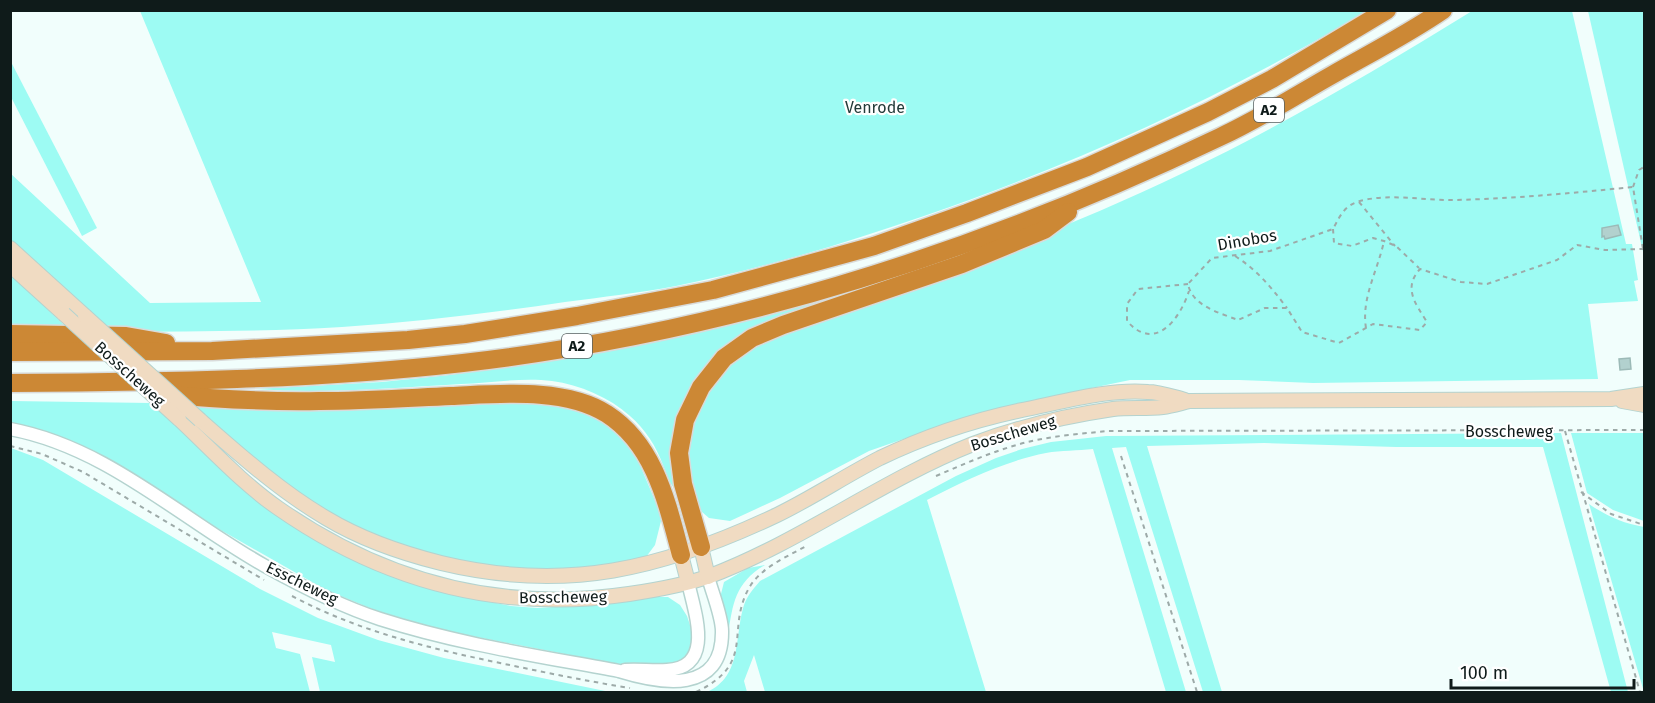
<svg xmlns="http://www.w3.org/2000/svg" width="1655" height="703" viewBox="0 0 1655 703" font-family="'Fira Sans',sans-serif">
  <rect width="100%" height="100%" fill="#f1fefc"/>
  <g fill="#9dfbf3">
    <path d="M140 11H1367C1226 95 1080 162 924 216 843 244 760 269 676 286 640 293 602 297 565 302 491 313 417 322 342 327 265 332 188 331 111 332L11 242 10 173 150 303 261 302Z"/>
    <path d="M1472 11H1572L1626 244H1632L1638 280 1634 281 1638 301 1588 304 1598 379 1313 383 1239 380H1130L1034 400 944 425 869 451 780 498 730 521 709 518 702 512 696 500 693 490 688 460 691 430 701 403 709 389 730 364 752 347 781 332C916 282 1053 236 1183 173 1283 125 1378 69 1472 11Z"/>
    <path d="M1588 11H1644V256Z"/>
    <path d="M10 60 97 228 82 236 11 97Z"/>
    <path d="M10 273 70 331 11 326Z"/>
    <path d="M839 297 706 369 675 489C668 482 667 474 663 465 656 446 645 429 630 416 609 397 580 385 552 381 523 377 490 383 461 384 392 388 324 394 255 389L382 382 449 375 550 361 697 332Z"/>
    <path d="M526 395 583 404 627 442 637 458 659 510 661 521 655 545 646 557C616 563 587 570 556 570 458 571 357 541 278 481 247 457 219 429 189 403Z"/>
    <path d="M11 401 151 403 254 495 398 577 444 593 511 606 537 608 618 603 648 597H668L680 605 687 616 695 640 694 649 681 663 646 668 616 664 446 631 377 611 326 590 189 512 42 432 11 424Z"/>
    <path d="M1561 433 1628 692H1611L1543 447H1396L1264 443 1147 446 1222 692H1203L1126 447 1112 448 1186 692H1166L1093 449C1078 451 1061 450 1046 453 1005 461 964 481 927 500L986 692H765L754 655 744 681 747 692H707C743 676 734 636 744 605 747 596 754 588 760 581L956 476 996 458 1022 449 1051 442 1106 436Z"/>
    <path d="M1571 433H1644V521L1613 510 1587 493Z"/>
    <path d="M11 448 43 460 260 589 318 618 378 640 444 658 610 692H320L312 657 335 662 331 645 272 632 276 648 300 654 310 692H11Z"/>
    <path d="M1589 504C1608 517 1623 523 1644 527V692Z"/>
    <path d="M765 565C735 583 733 603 728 635L720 598 724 582 748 568Z"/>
  </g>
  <g fill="#b2d1ce" stroke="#9cbab7" stroke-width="1.5">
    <path d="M1618 225 1621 235 1605 239 1604 236 1602 237V228Z"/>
    <path d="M1630 358 1631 369 1620 370 1619 359Z"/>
  </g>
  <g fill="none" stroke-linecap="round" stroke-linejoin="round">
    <defs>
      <g id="tertiary">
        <path d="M10 429C107 447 181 519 265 566 301 586 340 606 380 619 458 644 539 656 619 671 661 684 723 695 722 631 722 616 712 592 708 577"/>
        <path d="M625 670C639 669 653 671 667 670 716 667 694 611 688 582"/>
      </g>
      <g id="secondary">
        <path d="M10 248 85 316"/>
        <path d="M10 265 64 314"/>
        <path d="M1622 401 1644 405"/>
        <path d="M179 419C211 449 242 483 278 508 384 582 500 613 629 594 656 590 685 585 710 576 802 541 882 480 973 444 1018 427 1065 416 1113 409 1129 407 1146 409 1163 407 1172 406 1181 403 1190 401L1611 399 1644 394"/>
        <path d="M200 420C240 455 280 491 326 518 361 539 401 553 441 563 566 593 663 569 777 515 812 498 845 476 880 458 928 435 980 418 1032 408 1070 400 1110 389 1148 392 1160 392 1173 397 1185 400"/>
        <path d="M701 547 708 577"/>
        <path d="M681 555 688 582"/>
      </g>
      <g id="motorway">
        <path d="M10 334 126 336 166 343"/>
        <path d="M10 352 212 351 408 340 465 334 577 316 713 290 874 246 967 213 1087 167 1208 112 1272 79 1387 10"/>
        <path d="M10 383C161 382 313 380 463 363 726 333 982 251 1220 137 1259 119 1295 96 1332 75 1369 54 1408 34 1443 10"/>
        <path d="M160 394C214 399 265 402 319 401 363 401 407 398 451 396 498 394 565 387 607 414 655 445 667 503 681 555"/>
        <path d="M701 547 683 484 679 453 685 420 701 387 724 358 752 338 783 325 962 264 1044 230 1068 212"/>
      </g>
    </defs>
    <use href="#tertiary" stroke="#b4d3cf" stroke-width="15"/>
    <use href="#secondary" stroke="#b4d3cf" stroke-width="16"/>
    <use href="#motorway" stroke="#d9dbda" stroke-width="21"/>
    <g stroke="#9daaa8" stroke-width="2" stroke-dasharray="4.5 4.5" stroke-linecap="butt">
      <path d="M1633 187 1639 170 1644 167"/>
      <path d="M1359 202 1395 246"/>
      <path d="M1333 229 1334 243 1352 246 1373 238 1384 241 1396 246 1419 268"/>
      <path d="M1644 249H1643L1605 250 1577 245 1557 260 1487 284 1461 282 1420 269C1403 288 1415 303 1427 322L1420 330 1373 324 1339 343 1302 332 1287 308H1265L1238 320C1220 313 1192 306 1188 284L1212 258 1270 251 1333 229C1341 214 1345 204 1364 200 1392 194 1422 200 1451 200 1512 199 1572 193 1633 187L1643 249 1644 253"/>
      <path d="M1235 256C1257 270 1271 287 1287 308"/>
      <path d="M1188 284 1138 289 1127 304V321C1155 353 1180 319 1189 291"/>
      <path d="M1366 328C1361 298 1378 270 1384 241"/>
      <path d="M1565 431 1640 692"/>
      <path d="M10 446 42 454 83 472 264 580"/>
      <path d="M1121 456 1197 692"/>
      <path d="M936 476C964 464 991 452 1020 444 1048 436 1079 434 1108 431L1644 430"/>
      <path d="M1581 492 1611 514 1644 525"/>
      <path d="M292 596C358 631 428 648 500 663 543 672 586 681 630 688"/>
      <path d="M696 692C757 663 725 631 749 588 761 567 787 557 808 545"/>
    </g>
    <use href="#tertiary" stroke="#fff" stroke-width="12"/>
    <use href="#secondary" stroke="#f0dbc2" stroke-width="14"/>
    <use href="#motorway" stroke="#cc8835" stroke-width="18"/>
    <defs>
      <g id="secondary-bridge">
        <path d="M64 314 179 419"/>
        <path d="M85 316 200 420"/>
      </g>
    </defs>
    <use href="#secondary-bridge" stroke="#b4d3cf" stroke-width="16" stroke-linecap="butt"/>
    <use href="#secondary-bridge" stroke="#f0dbc2" stroke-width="14"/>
  </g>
  <g text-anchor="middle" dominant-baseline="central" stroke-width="4.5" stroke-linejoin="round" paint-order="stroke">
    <g fill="#fff" stroke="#575f5f" stroke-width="1.5">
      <rect x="1254" y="98" width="30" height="24" rx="4.5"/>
      <rect x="562" y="334" width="30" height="24" rx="4.5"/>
    </g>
    <g font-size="15" font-weight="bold" fill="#0f1b1a">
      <text x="1269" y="110">A2</text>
      <text x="577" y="346">A2</text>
    </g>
    <g font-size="16" fill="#233b39" stroke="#fff">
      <text x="875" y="107">Venrode</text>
    </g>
    <g font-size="16" fill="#0f1b1a" stroke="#fff">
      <text transform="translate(1247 240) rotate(-10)">Dinobos</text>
      <text transform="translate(130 374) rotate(42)">Bosscheweg</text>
      <text x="1509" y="431">Bosscheweg</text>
      <text transform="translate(1013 433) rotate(-17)">Bosscheweg</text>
      <text transform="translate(302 583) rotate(26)">Esscheweg</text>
      <text transform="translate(563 597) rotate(-1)">Bosscheweg</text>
    </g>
  </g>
  <rect width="1655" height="703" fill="none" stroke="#0f1b1a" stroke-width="24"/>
  <path d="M1451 679v9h183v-9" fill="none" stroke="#0f1b1a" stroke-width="3"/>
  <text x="1460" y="679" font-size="18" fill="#0f1b1a" stroke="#ffffff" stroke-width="4.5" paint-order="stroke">100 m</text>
</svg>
